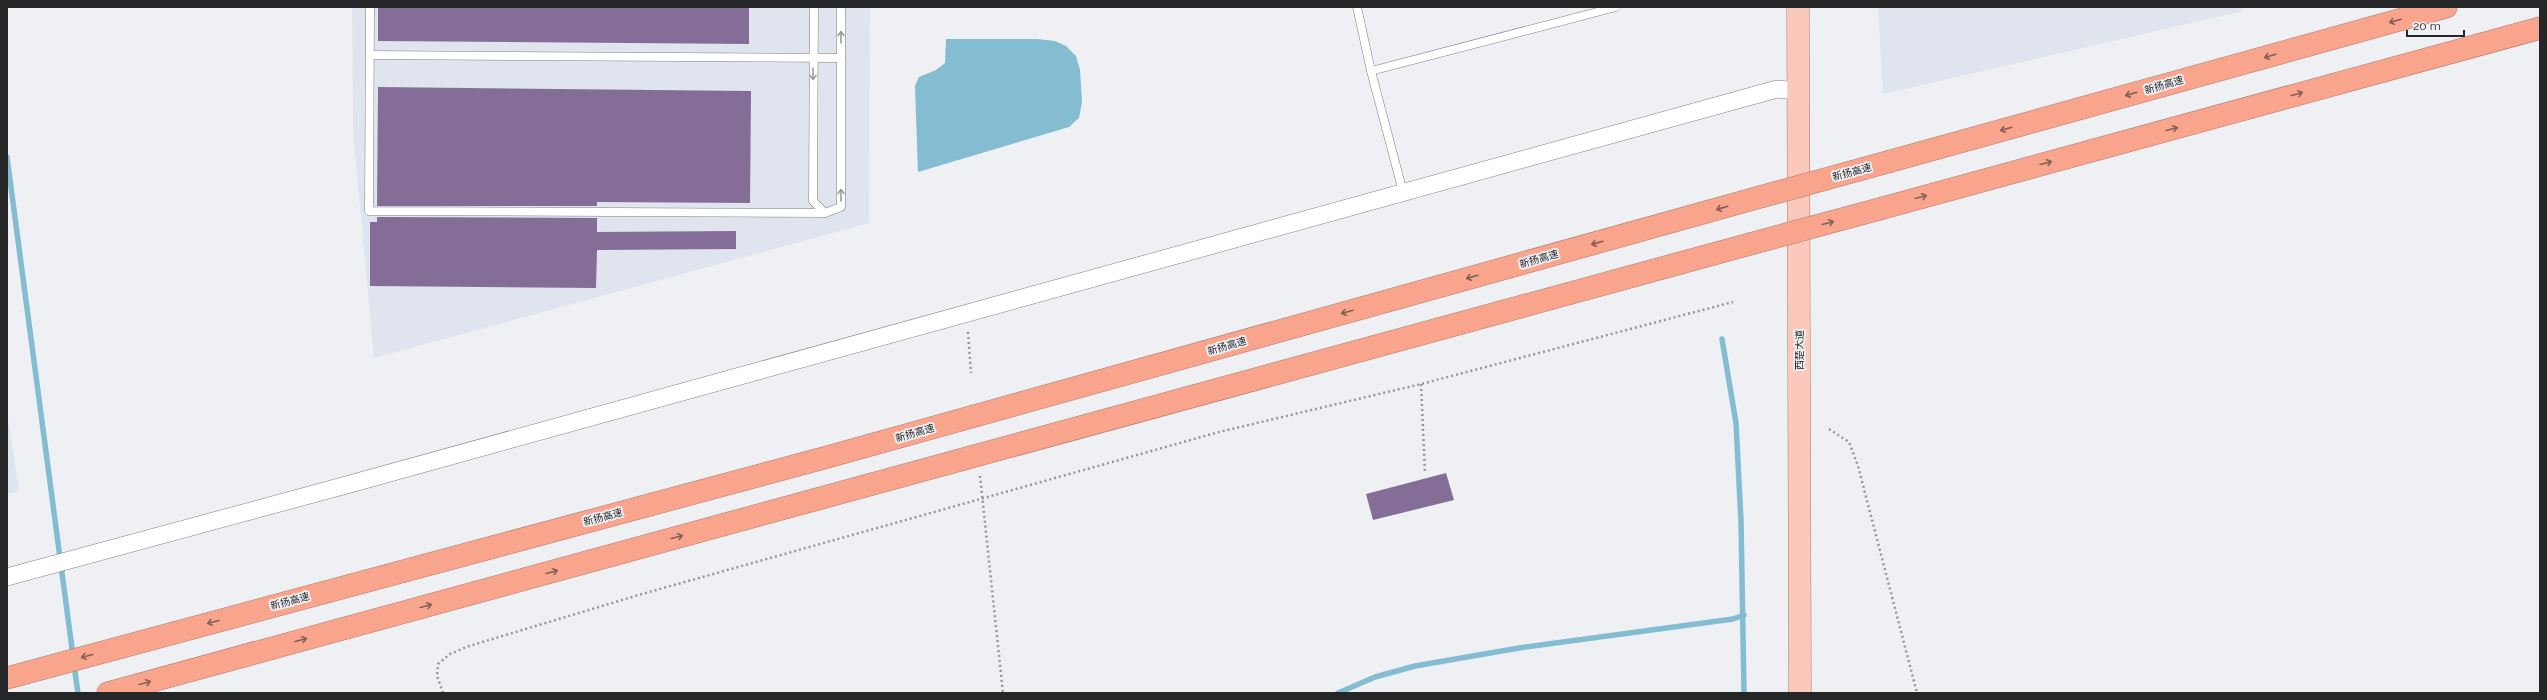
<svg xmlns="http://www.w3.org/2000/svg" width="2547" height="700" viewBox="0 0 2547 700" font-family="Raleway,'Noto Sans SC',sans-serif">
  <rect width="100%" height="100%" fill="#eff0f4"/>
  <g fill="#dfe4ee">
    <path d="M352 7H870L869 223 374 358 353 132Z"/>
    <path d="M1878 7H2242L2243 11 1883 94Z"/>
    <path d="M7 411 19 491 7 494Z"/>
  </g>
  <path fill="#84bcd2" d="M946 39H1037L1055 41 1066 46 1076 56 1080 70 1082 102 1079 118 1069 127 918 172 915 86 919 77 936 70 945 63Z"/>
  <g fill="none" stroke-linecap="round" stroke-linejoin="round">
    <g stroke="#84bcd2" stroke-width="5.5">
      <path d="M7 157 73 656"/>
      <path d="M1722 339 1736 423 1741 521 1744 693"/>
      <path d="M74 665 78 693"/>
      <path d="M1338 693 1375 677 1415 666 1519 648 1733 619 1744 615"/>
    </g>
  </g>
  <g fill="#846e97">
    <path d="M378 7H749V44L378 41Z"/>
    <path d="M378 87 751 91 750 203 597 202V206H377Z"/>
    <path d="M377 217 597 218V232L736 231V249L597 250 596 288 370 286V222H377Z"/>
    <path d="M1446 473 1454 500 1373 520 1366 494Z"/>
  </g>
  <g fill="none" stroke-linecap="round" stroke-linejoin="round">
    <defs>
      <g id="lane">
        <path d="M370 7 369 211 825 213"/>
        <path d="M814 7 813 201 825 213 841 207V7"/>
        <path d="M1357 7 1371 71 1403 192"/>
        <path d="M370 55 841 58"/>
        <path d="M1371 71 1616 7"/>
      </g>
      <path id="street" d="M7 577 350 484 1777 89 1798 91"/>
      <path id="primary" d="M1798 7 1800 693"/>
      <g id="highway">
        <path d="M1891 161 2446 7"/>
        <path d="M1883 208 2540 28"/>
        <path d="M7 678 831 456 1760 197"/>
        <path d="M108 693 1750 244"/>
      </g>
    </defs>
    <use href="#lane" stroke="#7f8084" stroke-width="9"/>
    <use href="#street" stroke="#7f8084" stroke-width="18"/>
    <use href="#primary" stroke="#af7969" stroke-width="23"/>
    <use href="#highway" stroke="#af7969" stroke-width="23"/>
    <g stroke="#959699" stroke-width="2.5" stroke-dasharray="2 3" stroke-linecap="butt">
      <path d="M968 332 971 373"/>
      <path d="M1421 384 1425 473"/>
      <path d="M1829 429 1849 442 1858 466 1917 693"/>
      <path d="M980 476 1003 693"/>
      <path d="M443 693 437 676 438 664 450 654 469 646 642 594 1219 432 1421 384 1733 302"/>
    </g>
    <use href="#lane" stroke="#fff" stroke-width="8"/>
    <use href="#street" stroke="#fff" stroke-width="17"/>
    <use href="#primary" stroke="#fbc9bb" stroke-width="22"/>
    <use href="#highway" stroke="#f9a58d" stroke-width="22"/>
    <defs>
      <g id="highway-bridge">
        <path d="M1760 197 1891 161"/>
        <path d="M1750 244 1883 208"/>
      </g>
    </defs>
    <use href="#highway-bridge" stroke="#af7969" stroke-width="23" stroke-linecap="butt"/>
    <use href="#highway-bridge" stroke="#f9a58d" stroke-width="22"/>
  </g>
  <defs><path id="oneway-shaft" d="M-6 0H5M1.5-3L5.5 0L1.5 3" fill="none" stroke-width="1.6" stroke-linecap="round" stroke-linejoin="round"/></defs>
  <g stroke="#845f55">
    <use href="#oneway-shaft" transform="translate(2395 21) rotate(164)"/>
    <use href="#oneway-shaft" transform="translate(2270 56) rotate(164)"/>
    <use href="#oneway-shaft" transform="translate(2131 94) rotate(164)"/>
    <use href="#oneway-shaft" transform="translate(2297 94) rotate(-15)"/>
    <use href="#oneway-shaft" transform="translate(2006 129) rotate(164)"/>
    <use href="#oneway-shaft" transform="translate(2172 129) rotate(-15)"/>
    <use href="#oneway-shaft" transform="translate(2046 163) rotate(-15)"/>
    <use href="#oneway-shaft" transform="translate(1921 197) rotate(-15)"/>
    <use href="#oneway-shaft" transform="translate(1722 208) rotate(164)"/>
    <use href="#oneway-shaft" transform="translate(1828 223) rotate(-15)"/>
    <use href="#oneway-shaft" transform="translate(1597 243) rotate(164)"/>
    <use href="#oneway-shaft" transform="translate(1472 277) rotate(164)"/>
    <use href="#oneway-shaft" transform="translate(1347 312) rotate(164)"/>
    <use href="#oneway-shaft" transform="translate(677 537) rotate(-15)"/>
    <use href="#oneway-shaft" transform="translate(552 572) rotate(-15)"/>
    <use href="#oneway-shaft" transform="translate(426 606) rotate(-15)"/>
    <use href="#oneway-shaft" transform="translate(213 622) rotate(165)"/>
    <use href="#oneway-shaft" transform="translate(301 640) rotate(-15)"/>
    <use href="#oneway-shaft" transform="translate(87 656) rotate(165)"/>
    <use href="#oneway-shaft" transform="translate(145 683) rotate(-15)"/>
  </g>
  <g stroke="#9d9d9e">
    <use href="#oneway-shaft" transform="translate(841 37) rotate(-90)"/>
    <use href="#oneway-shaft" transform="translate(813 74) rotate(90)"/>
    <use href="#oneway-shaft" transform="translate(841 195) rotate(-90)"/>
  </g>
  <g text-anchor="middle" dominant-baseline="central" stroke-width="3.5" stroke-linejoin="round" paint-order="stroke">
    <g font-size="10" fill="#252627" stroke="#eff0f4">
      <text transform="translate(2164 85) rotate(-16)">新扬高速</text>
      <text transform="translate(1852 172) rotate(-15)">新扬高速</text>
      <text transform="translate(1539 259) rotate(-16)">新扬高速</text>
      <text transform="translate(1227 346) rotate(-16)">新扬高速</text>
      <text transform="translate(1799 350) rotate(-90)">西楚大道</text>
      <text transform="translate(915 433) rotate(-16)">新扬高速</text>
      <text transform="translate(603 517) rotate(-15)">新扬高速</text>
      <text transform="translate(290 601) rotate(-15)">新扬高速</text>
    </g>
  </g>
  <rect width="2547" height="700" fill="none" stroke="#252627" stroke-width="16"/>
  <path d="M2407 30v6h57v-6" fill="none" stroke="#252627" stroke-width="2"/>
  <text x="2413" y="30" font-size="12" fill="#252627" stroke="#eff0f4" stroke-width="3" paint-order="stroke">20 m</text>
</svg>
